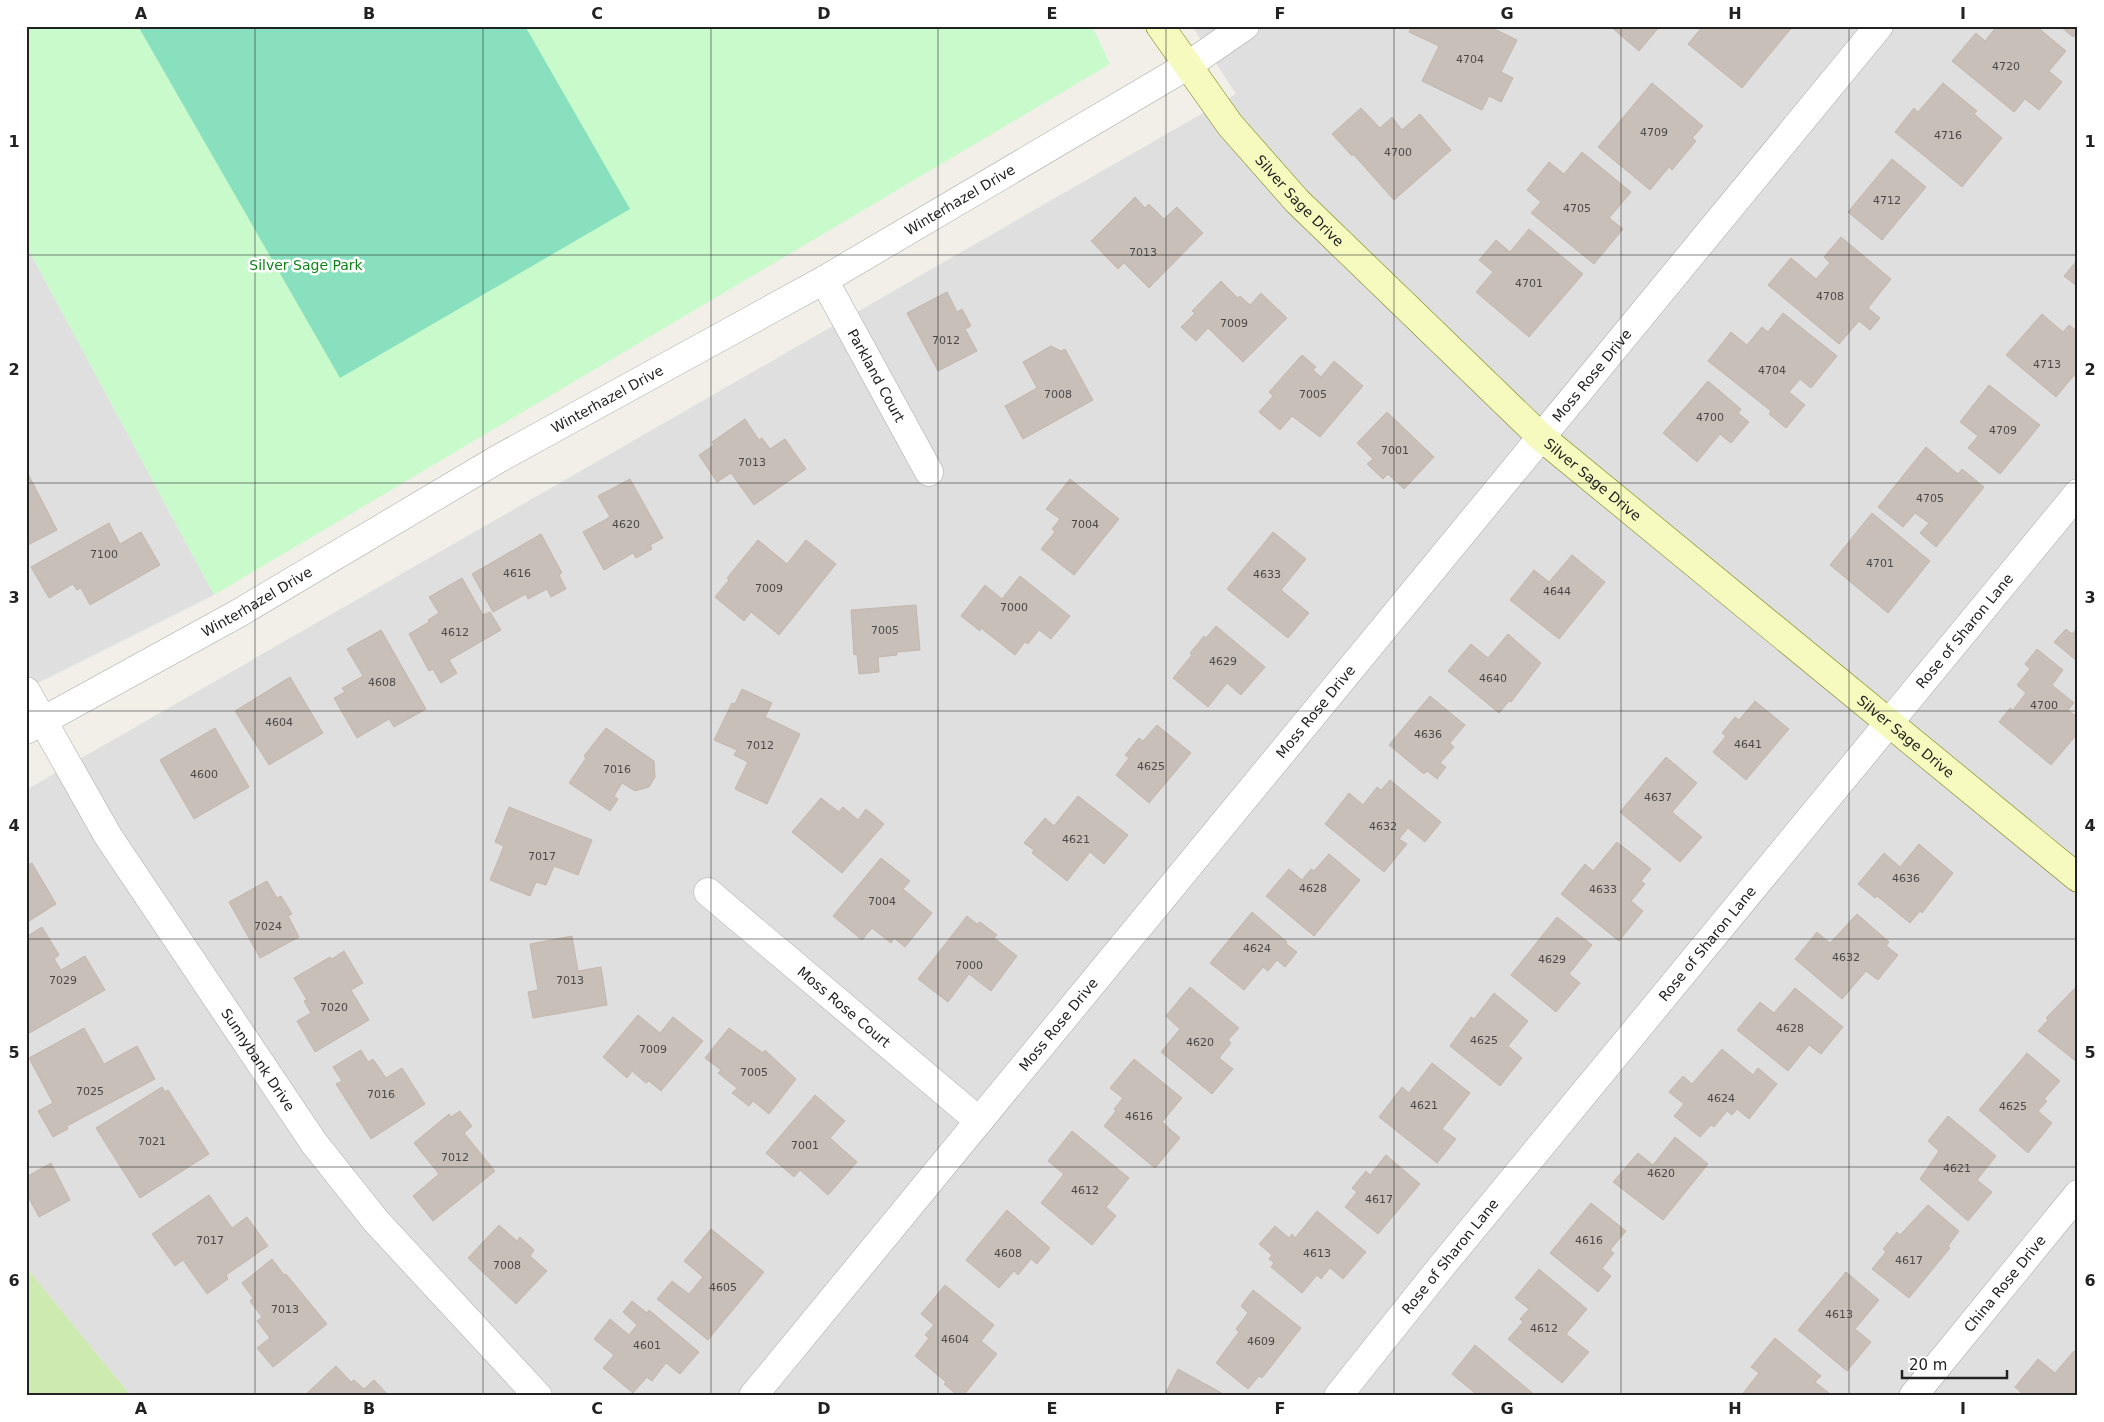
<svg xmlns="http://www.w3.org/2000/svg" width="2104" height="1422" viewBox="0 0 2104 1422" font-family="'DejaVu Sans',sans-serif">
  <rect width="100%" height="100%" fill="#f2efe9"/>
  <g fill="#e0dfdf">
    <path d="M1192 26H2078V1396H131L26 1267V790L1236 94Z"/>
    <path d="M26 245 214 595 26 689Z"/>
  </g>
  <path fill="#cdebb0" d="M26 1267 131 1396H26Z"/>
  <path fill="#c8facc" d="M26 26H1092L1110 64 214 595 26 245Z"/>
  <path fill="#88e0be" d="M138 26H525L630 209 340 378Z"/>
  <g fill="#c7bfb8" stroke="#c4b6ab">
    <path d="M1412 26H1488L1517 40 1501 72 1513 78 1501 102 1489 96 1482 110 1422 81 1439 46 1409 32Z"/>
    <path d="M1610 26H1660L1639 51Z"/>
    <path d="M1703 26H1793L1742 88 1688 44Z"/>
    <path d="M1997 26 2003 30 2006 26H2036L2066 51 2049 71 2062 82 2039 110 2025 99 2014 112 1952 61 1976 33 1985 41Z"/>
    <path d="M2060 26H2078V31L2073 37Z"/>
    <path d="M1652 83 1703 126 1692 138 1696 141 1672 170 1669 167 1650 190 1598 147Z"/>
    <path d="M1943 83 1977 111 1974 114 2002 138 1962 187 1895 132 1914 108 1918 112Z"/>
    <path d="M1361 108 1380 128 1392 117 1402 130 1420 114 1451 150 1394 200 1353 154 1352 156 1332 134Z"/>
    <path d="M1582 152 1631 192 1609 218 1623 229 1594 264 1531 213 1541 202 1527 190 1549 162 1564 174Z"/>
    <path d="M1892 159 1926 187 1882 240 1848 212Z"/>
    <path d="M1135 197 1145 208 1149 204 1164 219 1177 207 1203 233 1149 288 1124 263 1118 269 1091 241Z"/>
    <path d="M1529 229 1583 274 1529 337 1476 292 1493 272 1479 260 1496 240 1510 252Z"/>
    <path d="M1841 237 1891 279 1868 308 1880 318 1870 330 1859 321 1839 344 1768 285 1791 258 1816 279 1830 263 1824 257Z"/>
    <path d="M2078 259V287L2064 276Z"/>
    <path d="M1221 281 1238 298 1240 296 1250 305 1261 293 1287 318 1243 362 1208 328 1196 341 1181 327 1195 313 1192 311Z"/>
    <path d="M947 292 957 312 962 309 971 326 965 329 977 351 938 371 907 313Z"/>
    <path d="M1783 313 1837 356 1811 388 1800 379 1789 392 1805 405 1786 428 1769 414 1771 411 1708 361 1731 332 1747 345 1762 327 1768 332Z"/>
    <path d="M2042 314 2063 332 2069 325 2078 332V375L2076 373 2056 397 2006 355Z"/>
    <path d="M1051 346 1061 351 1065 349 1093 400 1023 439 1005 406 1037 388 1023 362Z"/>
    <path d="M1302 355 1316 367 1313 370 1321 377 1334 361 1363 386 1320 437 1292 416 1280 430 1259 412 1273 396 1269 392Z"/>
    <path d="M1708 381 1741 409 1738 413 1749 422 1731 443 1720 434 1697 462 1663 433Z"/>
    <path d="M1989 385 2040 425 2000 474 1968 448 1978 436 1960 422Z"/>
    <path d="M1387 412 1434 457 1404 489 1388 474 1383 479 1367 464 1373 459 1357 443Z"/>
    <path d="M745 419 759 440 762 438 770 449 785 439 806 469 754 505 731 473 717 482 699 455 714 445 712 442Z"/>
    <path d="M1926 447 1958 474 1962 469 1984 487 1936 547 1920 533 1929 523 1915 513 1903 527 1878 507Z"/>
    <path d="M26 470 57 530 26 546Z"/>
    <path d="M630 479 663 538 650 545 652 549 636 558 633 553 604 570 583 532 610 517 598 496Z"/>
    <path d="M1070 479 1119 519 1074 575 1041 549 1055 532 1052 529 1060 519 1046 509Z"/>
    <path d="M1872 513 1930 561 1888 613 1830 565Z"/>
    <path d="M109 523 120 544 141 532 160 565 90 605 81 588 77 590 73 584 49 598 31 567Z"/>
    <path d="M1273 532 1306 559 1281 590 1309 613 1288 638 1227 589Z"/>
    <path d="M541 534 562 573 559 575 566 589 551 597 547 589 528 599 526 594 493 612 472 574Z"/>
    <path d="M758 540 787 564 806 540 836 564 779 635 751 612 744 621 715 597 729 580 727 578Z"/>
    <path d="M1572 555 1605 582 1559 639 1510 600 1534 570 1549 582Z"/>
    <path d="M1020 576 1070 616 1051 639 1039 630 1028 644 1025 642 1015 655 981 628 980 631 961 616 985 585 1002 599Z"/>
    <path d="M462 578 483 615 490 612 501 630 449 660 457 673 441 683 433 669 429 671 409 634 429 622 428 620 439 613 429 597Z"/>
    <path d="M916 605 920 650 897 652V655L878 657 879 672 859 674 857 654 854 655 851 610Z"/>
    <path d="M1216 626 1265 667 1241 695 1227 683 1208 707 1173 678 1192 655 1190 653 1204 636 1206 638Z"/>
    <path d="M2078 627V662L2054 642 2066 629 2072 634Z"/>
    <path d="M381 630 426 709 394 727 389 719 357 738 334 698 345 692 342 688 363 676 347 649Z"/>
    <path d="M1508 634 1541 663 1511 702 1509 701 1499 713 1448 671 1471 644 1488 658Z"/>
    <path d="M2037 649 2063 670 2052 685 2074 703 2068 710 2078 718V733L2051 765 1999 722 2010 708 2013 710 2026 693 2017 685 2030 669 2025 664Z"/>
    <path d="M290 677 323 733 269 765 235 711Z"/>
    <path d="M742 689 772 703 765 717 800 734 767 804 735 789 748 762 734 755 737 750 714 740 732 703 735 704Z"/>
    <path d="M1430 696 1465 725 1450 743 1454 747 1440 763 1446 767 1437 779 1427 771 1424 774 1389 745Z"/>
    <path d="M1755 701 1789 729 1746 780 1713 752 1726 736 1722 733 1735 717 1739 720Z"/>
    <path d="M1157 725 1191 753 1149 803 1116 775 1129 758 1125 755 1139 738 1143 741Z"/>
    <path d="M215 728 249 787 194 819 160 760Z"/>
    <path d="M606 728 654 761 655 777 649 787 635 791 622 783 614 796 618 799 610 811 569 783 586 758 584 756Z"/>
    <path d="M1666 757 1697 783 1672 812 1702 837 1680 862 1620 812Z"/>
    <path d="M1390 780 1441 822 1425 842 1408 828 1399 839 1407 844 1384 872 1325 824 1349 793 1363 805 1377 787 1381 790Z"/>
    <path d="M1078 796 1128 835 1104 864 1090 852 1067 881 1032 853 1034 850 1024 843 1045 818 1054 826Z"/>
    <path d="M821 798 839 812 843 807 858 820 866 809 884 824 842 873 792 832Z"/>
    <path d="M509 807 592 840 578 875 554 866 546 885 536 882 530 896 490 880 504 846 495 842Z"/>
    <path d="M1617 842 1651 869 1641 881 1645 884 1631 901 1643 911 1619 941 1561 894 1585 864 1593 871Z"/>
    <path d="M1919 844 1953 873 1922 913 1920 911 1910 923 1877 896 1875 898 1858 884 1884 853 1900 867Z"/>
    <path d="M1329 854 1360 880 1314 936 1266 896 1289 869 1302 880 1311 869 1314 871Z"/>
    <path d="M881 858 910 881 903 889 932 913 905 947 894 938 891 943 872 928 862 940 833 916Z"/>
    <path d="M32 863 56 904 26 923V866Z"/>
    <path d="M267 881 277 898 281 896 292 914 288 916 299 937 260 958 229 902Z"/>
    <path d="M1252 912 1287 942 1286 944 1297 952 1285 967 1277 960 1268 971 1263 967 1244 990 1210 963Z"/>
    <path d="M1857 914 1889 942 1886 946 1898 955 1878 980 1866 971 1842 999 1795 959 1817 932 1830 943Z"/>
    <path d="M967 916 977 924 980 922 997 935 994 938 1017 956 991 991 969 974 948 1002 918 979Z"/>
    <path d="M1557 917 1592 945 1569 974 1580 983 1556 1012 1511 975Z"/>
    <path d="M42 927 59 955 54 959 61 970 85 956 105 990 26 1035V937Z"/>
    <path d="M572 936 578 971 601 967 607 1005 533 1018 528 992 538 990 530 944Z"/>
    <path d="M344 951 363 983 351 990 369 1020 315 1052 297 1021 311 1013 304 1001 307 1000 294 978 330 957 332 959Z"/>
    <path d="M2077 986 2078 987V1063L2038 1031 2048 1020 2046 1018Z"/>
    <path d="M1190 987 1239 1028 1228 1040 1231 1043 1219 1058 1233 1069 1212 1094 1161 1052 1180 1029 1166 1016Z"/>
    <path d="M1795 988 1843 1027 1821 1054 1809 1045 1788 1071 1737 1030 1760 1002 1774 1013Z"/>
    <path d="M1494 993 1528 1021 1508 1046 1522 1058 1500 1086 1450 1046 1471 1017 1474 1019Z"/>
    <path d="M638 1015 660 1033 673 1017 703 1041 661 1091 649 1081 646 1083 632 1071 627 1078 603 1057Z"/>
    <path d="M84 1028 104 1064 137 1046 155 1079 67 1126 68 1129 53 1137 38 1111 53 1103 29 1058Z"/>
    <path d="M729 1028 763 1053 765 1050 796 1079 769 1114 753 1101 749 1106 732 1093 737 1088 718 1073 721 1070 705 1058Z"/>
    <path d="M1722 1049 1753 1075 1758 1068 1777 1084 1749 1119 1737 1109 1732 1115 1727 1111 1714 1127 1711 1125 1700 1137 1674 1116 1684 1104 1669 1092 1683 1076 1692 1084Z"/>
    <path d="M361 1050 368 1062 373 1059 386 1078 402 1068 425 1104 371 1139 336 1084 342 1081 333 1067Z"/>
    <path d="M2027 1053 2060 1081 2044 1099 2047 1101 2038 1111 2052 1123 2028 1153 1979 1110Z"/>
    <path d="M1134 1059 1182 1098 1162 1122 1180 1138 1155 1168 1104 1126 1116 1111 1114 1109 1123 1098 1110 1088Z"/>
    <path d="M1432 1063 1470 1093 1442 1129 1456 1139 1437 1163 1379 1117 1402 1087 1409 1093Z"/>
    <path d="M162 1087 165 1092 168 1090 209 1154 140 1198 96 1128Z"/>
    <path d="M815 1095 845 1121 830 1138 857 1162 828 1195 800 1170 794 1177 766 1153Z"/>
    <path d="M460 1111 472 1126 464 1133 495 1171 433 1221 413 1196 439 1174 414 1143 449 1114 451 1117Z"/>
    <path d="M1948 1116 1996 1156 1977 1180 1992 1192 1968 1221 1920 1179 1939 1151 1928 1141Z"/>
    <path d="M1072 1131 1129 1178 1106 1207 1116 1216 1092 1245 1041 1203 1064 1174 1048 1161Z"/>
    <path d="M1675 1137 1708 1164 1663 1220 1613 1182 1638 1153 1653 1165Z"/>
    <path d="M1386 1155 1420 1184 1378 1234 1345 1207 1357 1192 1352 1188 1366 1171 1370 1175Z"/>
    <path d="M51 1163 70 1200 39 1217 26 1193V1177Z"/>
    <path d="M209 1195 232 1228 247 1217 268 1246 226 1275 228 1279 207 1294 183 1260 175 1266 152 1234Z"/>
    <path d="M1591 1203 1626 1231 1610 1250 1614 1253 1602 1268 1611 1276 1598 1292 1550 1253Z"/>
    <path d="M1928 1205 1959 1231 1948 1246 1950 1248 1909 1298 1872 1269 1886 1252 1883 1249 1897 1232 1900 1235Z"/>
    <path d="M1007 1210 1050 1248 1037 1264 1031 1259 1018 1275 1014 1271 999 1288 966 1260Z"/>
    <path d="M1317 1211 1366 1252 1343 1279 1330 1268 1321 1279 1317 1275 1302 1293 1271 1267 1274 1263 1269 1259 1272 1255 1259 1244 1275 1226 1289 1238 1292 1234 1295 1238Z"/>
    <path d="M499 1225 517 1241 520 1237 534 1250 530 1256 547 1271 516 1304 468 1258Z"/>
    <path d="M711 1229 764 1272 708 1340 657 1299 672 1281 689 1294 703 1277 684 1261Z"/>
    <path d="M272 1259 284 1275 286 1274 327 1324 273 1367 257 1348 270 1338 257 1321 262 1317 250 1301 253 1298 242 1283Z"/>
    <path d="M1539 1269 1587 1309 1566 1334 1589 1352 1562 1383 1508 1339 1523 1322 1520 1319 1529 1309 1515 1298Z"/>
    <path d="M1846 1272 1879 1300 1855 1329 1871 1342 1847 1371 1798 1330Z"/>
    <path d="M945 1285 994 1325 981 1341 997 1354 963 1396H958L944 1384 946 1382 915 1356 929 1338 925 1335 934 1325 921 1314Z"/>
    <path d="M1253 1290 1301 1328 1262 1378 1259 1376 1248 1389 1216 1363 1239 1332 1236 1329 1248 1313 1241 1306Z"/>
    <path d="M632 1301 647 1313 649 1310 699 1352 680 1374 666 1363 652 1381 647 1377 633 1393 603 1368 614 1355 594 1339 610 1319 629 1335 637 1325 623 1312Z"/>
    <path d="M1775 1338 1821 1376 1815 1382 1829 1393 1827 1396H1741L1759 1373 1751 1367Z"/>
    <path d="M1475 1345 1536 1396H1475L1476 1394 1452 1374Z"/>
    <path d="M2074 1351 2078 1354V1396H2025L2015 1387 2038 1359 2055 1373Z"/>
    <path d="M336 1366 351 1382 354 1380 364 1389 374 1380 389 1396H304Z"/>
    <path d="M1178 1369 1227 1396H1164Z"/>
  </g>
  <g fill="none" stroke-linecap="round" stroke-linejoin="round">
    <defs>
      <g id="street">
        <path id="s1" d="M824 280 929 472"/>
        <path id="s2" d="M26 691 108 836 314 1143 376 1221 538 1396"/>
        <path id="s3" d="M26 730 239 613 498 459 824 280 1187 66 1245 26"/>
        <path id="s4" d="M708 892 979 1121"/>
        <path id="s5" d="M753 1396 1879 26"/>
        <path id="s6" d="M1338 1396 1441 1267 2078 493"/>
        <path id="s7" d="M1913 1396 2078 1194"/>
      </g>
      <g id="secondary">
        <path id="s8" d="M1160 26 1230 125 1297 201 1541 437 2078 878"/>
      </g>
    </defs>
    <use href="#street" stroke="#a9a9a9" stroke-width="29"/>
    <use href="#secondary" stroke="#707d05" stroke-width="29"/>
    <use href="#street" stroke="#fff" stroke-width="28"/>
    <use href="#secondary" stroke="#f7fabf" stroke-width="28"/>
  </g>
  <path fill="none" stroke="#222" stroke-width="1" stroke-opacity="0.55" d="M255 26V1396M483 26V1396M711 26V1396M938 26V1396M1166 26V1396M1394 26V1396M1621 26V1396M1849 26V1396M26 255H2078M26 483H2078M26 711H2078M26 939H2078M26 1167H2078"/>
  <g text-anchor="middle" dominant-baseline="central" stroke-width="5" stroke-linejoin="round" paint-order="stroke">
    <g font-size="11" fill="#4b4948">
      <text x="1470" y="59">4704</text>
      <text x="2006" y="66">4720</text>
      <text x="1654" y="132">4709</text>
      <text x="1948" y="135">4716</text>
      <text x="1398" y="152">4700</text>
      <text x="1887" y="200">4712</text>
      <text x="1577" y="208">4705</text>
      <text x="1143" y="252">7013</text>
      <text x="1529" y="283">4701</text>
      <text x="1830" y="296">4708</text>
      <text x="1234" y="323">7009</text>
      <text x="946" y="340">7012</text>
      <text x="2047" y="364">4713</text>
      <text x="1772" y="370">4704</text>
      <text x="1058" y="394">7008</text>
      <text x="1313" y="394">7005</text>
      <text x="1710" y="417">4700</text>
      <text x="2003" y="430">4709</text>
      <text x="1395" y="450">7001</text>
      <text x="752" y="462">7013</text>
      <text x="1930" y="498">4705</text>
      <text x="626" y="524">4620</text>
      <text x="1085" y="524">7004</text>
      <text x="104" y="554">7100</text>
      <text x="1880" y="563">4701</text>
      <text x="517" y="573">4616</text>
      <text x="1267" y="574">4633</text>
      <text x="769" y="588">7009</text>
      <text x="1557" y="591">4644</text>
      <text x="1014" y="607">7000</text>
      <text x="885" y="630">7005</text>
      <text x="455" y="632">4612</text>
      <text x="1223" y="661">4629</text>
      <text x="1493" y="678">4640</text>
      <text x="382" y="682">4608</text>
      <text x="2044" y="705">4700</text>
      <text x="279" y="722">4604</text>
      <text x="1428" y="734">4636</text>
      <text x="1748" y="744">4641</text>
      <text x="760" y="745">7012</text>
      <text x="1151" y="766">4625</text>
      <text x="617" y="769">7016</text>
      <text x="204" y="774">4600</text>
      <text x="1658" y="797">4637</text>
      <text x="1383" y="826">4632</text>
      <text x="1076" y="839">4621</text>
      <text x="542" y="856">7017</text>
      <text x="1906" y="878">4636</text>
      <text x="1313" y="888">4628</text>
      <text x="1603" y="889">4633</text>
      <text x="882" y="901">7004</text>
      <text x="268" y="926">7024</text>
      <text x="1257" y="948">4624</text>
      <text x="1846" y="957">4632</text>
      <text x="1552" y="959">4629</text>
      <text x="969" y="965">7000</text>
      <text x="63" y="980">7029</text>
      <text x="570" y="980">7013</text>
      <text x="334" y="1007">7020</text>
      <text x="1790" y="1028">4628</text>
      <text x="1484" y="1040">4625</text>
      <text x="1200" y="1042">4620</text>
      <text x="653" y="1049">7009</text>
      <text x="754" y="1072">7005</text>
      <text x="90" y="1091">7025</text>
      <text x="381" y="1094">7016</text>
      <text x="1721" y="1098">4624</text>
      <text x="1424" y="1105">4621</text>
      <text x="2013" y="1106">4625</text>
      <text x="1139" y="1116">4616</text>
      <text x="152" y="1141">7021</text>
      <text x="805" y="1145">7001</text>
      <text x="455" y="1157">7012</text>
      <text x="1957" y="1168">4621</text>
      <text x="1661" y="1173">4620</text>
      <text x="1085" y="1190">4612</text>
      <text x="1379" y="1199">4617</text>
      <text x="210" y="1240">7017</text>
      <text x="1589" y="1240">4616</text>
      <text x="1008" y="1253">4608</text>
      <text x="1317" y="1253">4613</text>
      <text x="1909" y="1260">4617</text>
      <text x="507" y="1265">7008</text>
      <text x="723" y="1287">4605</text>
      <text x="285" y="1309">7013</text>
      <text x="1839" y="1314">4613</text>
      <text x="1544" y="1328">4612</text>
      <text x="955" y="1339">4604</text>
      <text x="1261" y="1341">4609</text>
      <text x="647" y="1345">4601</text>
    </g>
    <g font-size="14" fill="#222" stroke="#fff">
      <text stroke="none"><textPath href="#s3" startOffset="1074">Winterhazel Drive</textPath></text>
      <text stroke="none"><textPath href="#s8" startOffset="224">Silver Sage Drive</textPath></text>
      <text stroke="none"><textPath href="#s5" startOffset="1321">Moss Rose Drive</textPath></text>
      <text stroke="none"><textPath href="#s1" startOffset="109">Parkland Court</textPath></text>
      <text stroke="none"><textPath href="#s3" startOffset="669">Winterhazel Drive</textPath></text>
      <text stroke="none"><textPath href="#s8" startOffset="629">Silver Sage Drive</textPath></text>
      <text stroke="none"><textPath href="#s3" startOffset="264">Winterhazel Drive</textPath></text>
      <text stroke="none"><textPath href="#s6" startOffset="989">Rose of Sharon Lane</textPath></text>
      <text stroke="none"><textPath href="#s5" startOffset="886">Moss Rose Drive</textPath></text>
      <text stroke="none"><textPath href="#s8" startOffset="1034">Silver Sage Drive</textPath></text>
      <text stroke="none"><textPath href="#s6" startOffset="584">Rose of Sharon Lane</textPath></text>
      <text stroke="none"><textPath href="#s4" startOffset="178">Moss Rose Court</textPath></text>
      <text stroke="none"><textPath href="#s5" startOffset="481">Moss Rose Drive</textPath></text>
      <text stroke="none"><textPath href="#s2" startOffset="436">Sunnybank Drive</textPath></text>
      <text stroke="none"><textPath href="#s6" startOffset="179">Rose of Sharon Lane</textPath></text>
      <text stroke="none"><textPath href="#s7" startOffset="145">China Rose Drive</textPath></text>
    </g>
    <g font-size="14" fill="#0c8416" stroke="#fff">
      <text x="306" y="265">Silver Sage Park</text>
    </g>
  </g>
  <rect width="2104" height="1422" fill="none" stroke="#ffffff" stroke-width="55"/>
  <path d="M1902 1370v8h105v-8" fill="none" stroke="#222222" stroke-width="2.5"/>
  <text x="1909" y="1370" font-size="15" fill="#222222" stroke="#ffffff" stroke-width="4" paint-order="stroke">20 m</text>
  <rect x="28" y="28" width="2048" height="1366" fill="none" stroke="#222" stroke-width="2"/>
  <g font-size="16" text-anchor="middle" font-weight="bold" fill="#222">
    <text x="141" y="19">A</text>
    <text x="369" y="19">B</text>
    <text x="597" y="19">C</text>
    <text x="824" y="19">D</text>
    <text x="1052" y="19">E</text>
    <text x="1280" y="19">F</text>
    <text x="1507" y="19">G</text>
    <text x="1735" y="19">H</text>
    <text x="1963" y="19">I</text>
    <text x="14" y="147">1</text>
    <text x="2090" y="147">1</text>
    <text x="14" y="375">2</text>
    <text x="2090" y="375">2</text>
    <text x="14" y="603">3</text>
    <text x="2090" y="603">3</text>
    <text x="14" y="831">4</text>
    <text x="2090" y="831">4</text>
    <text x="14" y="1058">5</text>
    <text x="2090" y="1058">5</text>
    <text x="14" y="1286">6</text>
    <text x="2090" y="1286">6</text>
    <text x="141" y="1414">A</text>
    <text x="369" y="1414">B</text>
    <text x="597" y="1414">C</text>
    <text x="824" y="1414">D</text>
    <text x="1052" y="1414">E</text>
    <text x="1280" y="1414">F</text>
    <text x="1507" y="1414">G</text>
    <text x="1735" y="1414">H</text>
    <text x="1963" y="1414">I</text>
  </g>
</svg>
